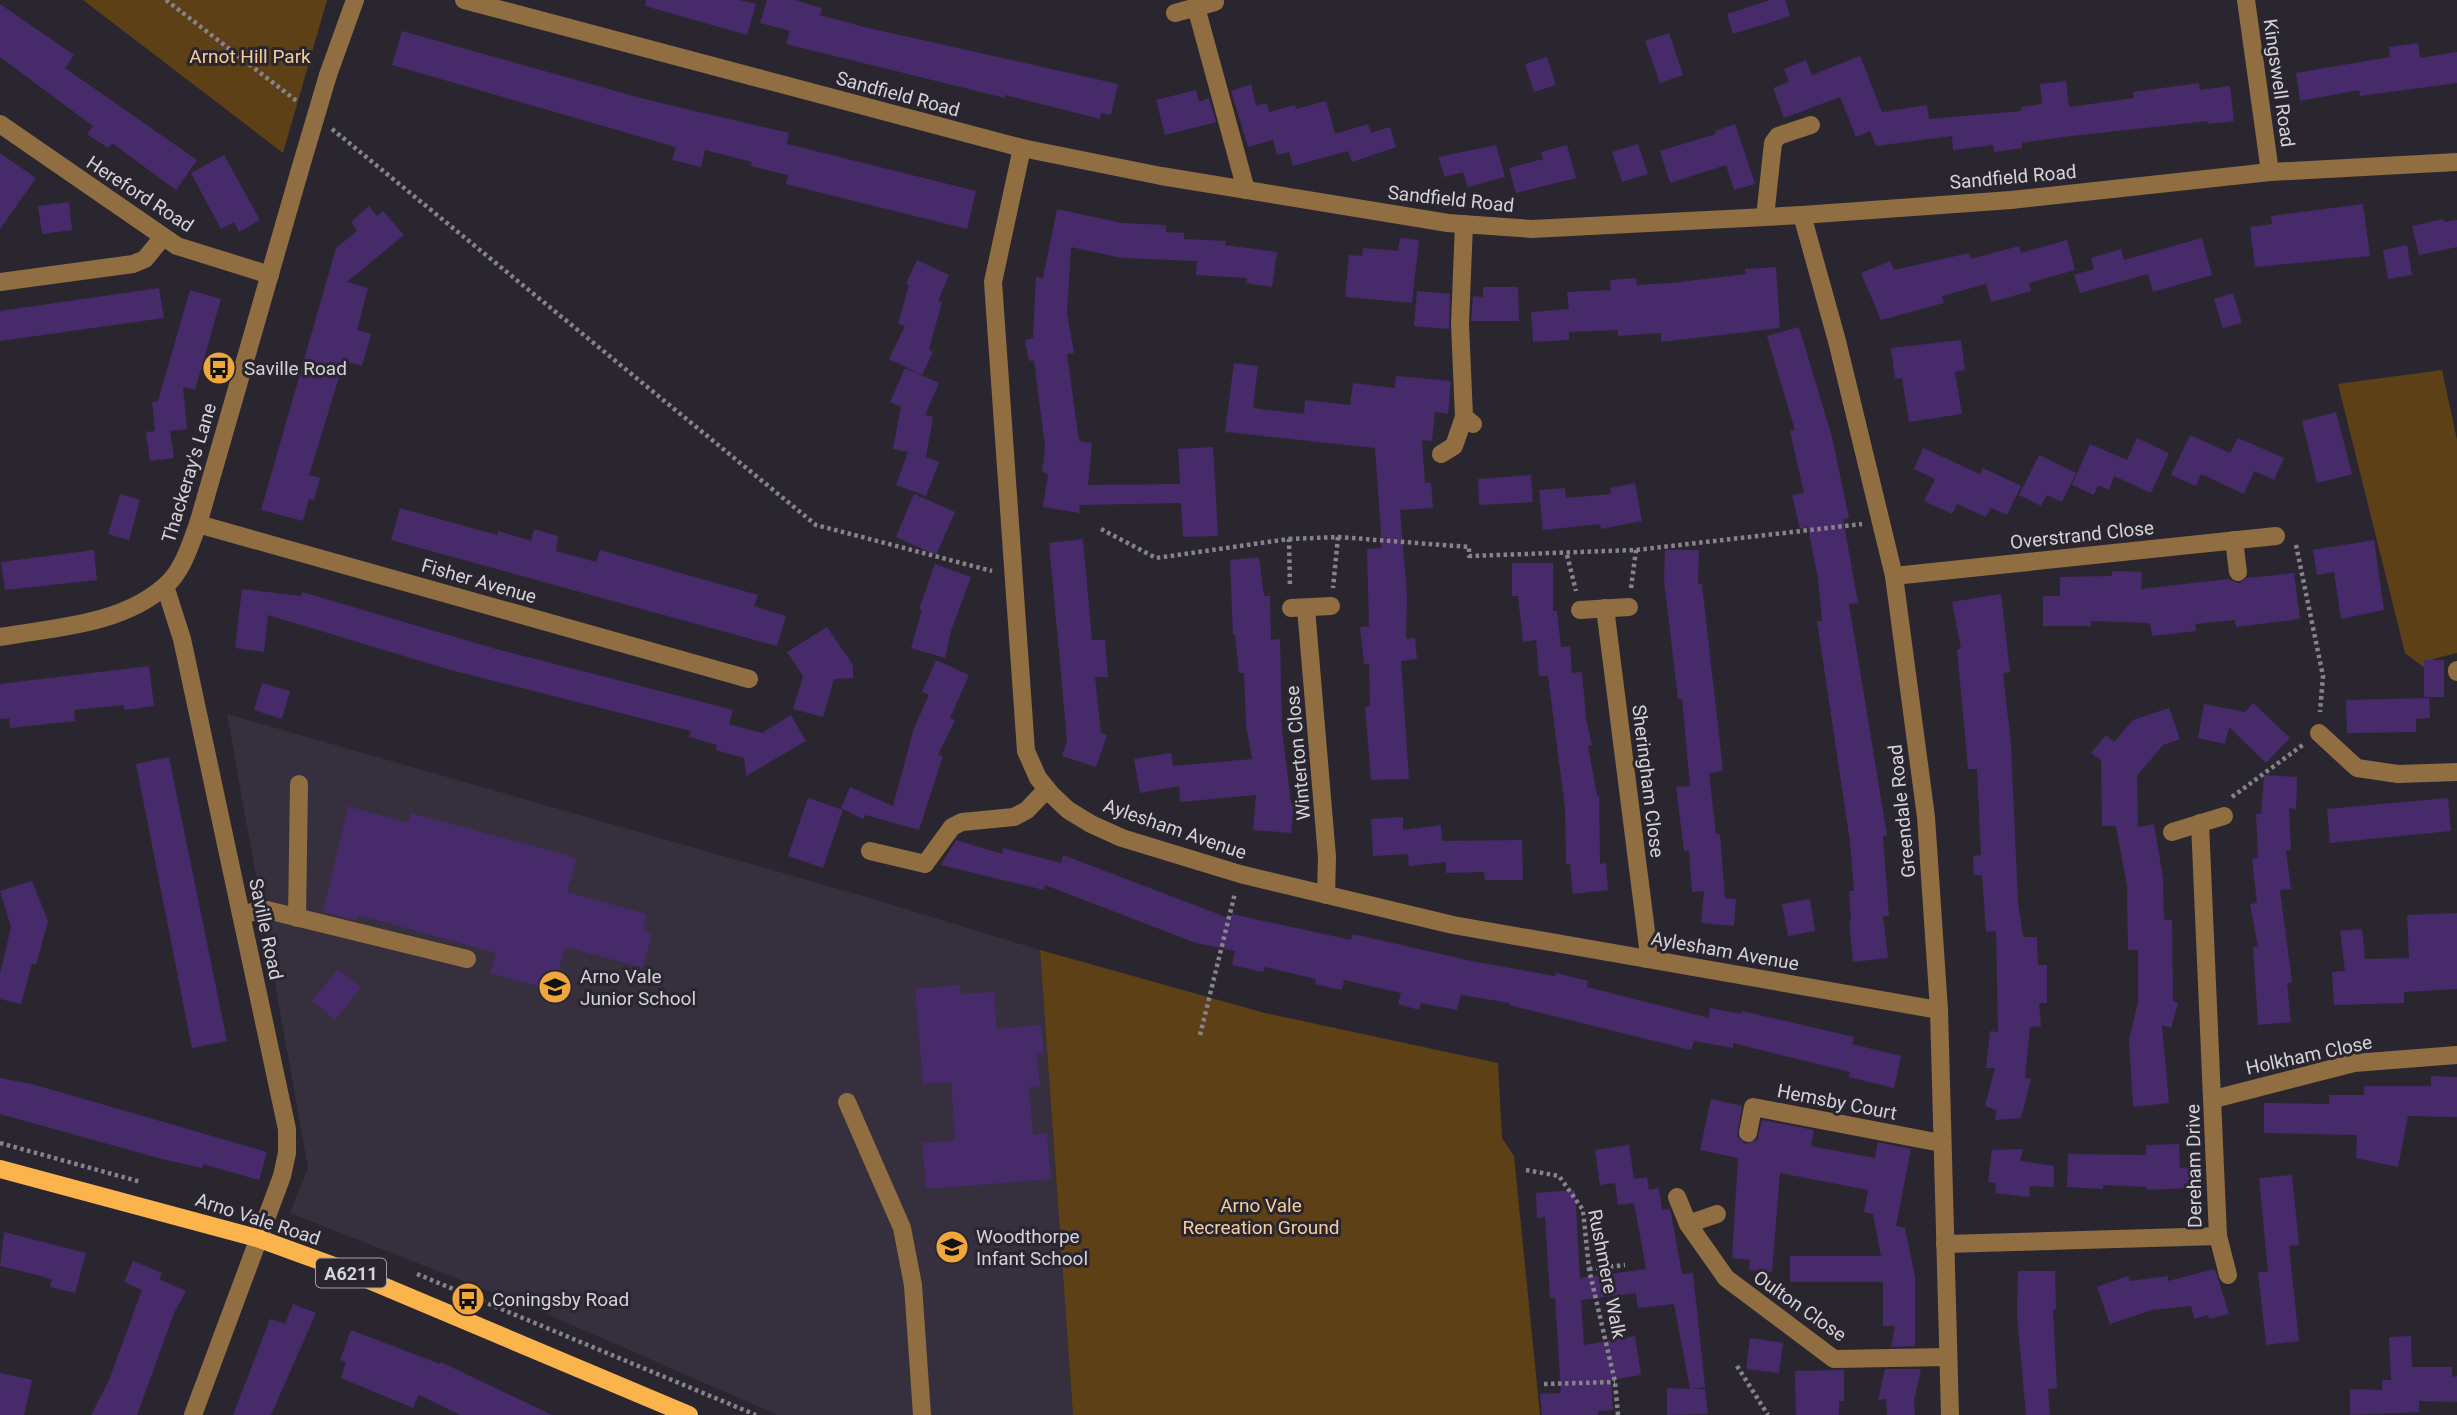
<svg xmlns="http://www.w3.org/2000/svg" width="2457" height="1415" viewBox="0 0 2457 1415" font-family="Roboto,sans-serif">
  <rect width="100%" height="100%" fill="#2a2630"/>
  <path fill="#352f3e" d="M227 714 856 894 1040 950 1073 1415H778L547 1314 290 1213 308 1168Z"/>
  <g fill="#5d4016">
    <path d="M83 0H327L283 153Z"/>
    <path d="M2442 370 2457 440V653L2433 659V674L2405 653 2338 384Z"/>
    <path d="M1040 950 1265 1013 1498 1063 1502 1138 1514 1156 1540 1415H1073Z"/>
  </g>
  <g fill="#472a69">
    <path d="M646 0H739L756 4 747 35 645 6Z"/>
    <path d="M767 0H794L822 8 820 15 864 27 1118 84 1111 115 1101 113 1100 119 1005 95V98L786 44 790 31 760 23Z"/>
    <path d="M1770 0H1785L1790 16 1733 34 1727 14Z"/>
    <path d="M0 4 74 55 65 68 197 160 176 190 112 143 108 148 87 134 93 126 0 57Z"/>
    <path d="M402 31 644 99 789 133 787 144 976 191 967 229 786 184 788 175 751 166 752 162 705 150 701 167 672 160 676 147 392 65Z"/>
    <path d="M1669 33 1683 75 1660 83 1645 41Z"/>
    <path d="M2418 43 2420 58 2457 52V83L2360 96 2359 90 2300 101 2296 73 2390 57 2389 47Z"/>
    <path d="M1860 56 1882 112 1927 105 1929 119 2021 111V107L2042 104 2040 84 2066 81 2069 107 2134 98 2133 92 2199 83 2200 90 2230 86 2234 121 2208 124V121L2063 137 2022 143V148L1994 152 1993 145 1953 150 1952 136 1876 146 1870 131 1856 137 1840 97 1784 118 1773 88 1789 82 1784 69 1806 60 1812 75Z"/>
    <path d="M1547 57 1556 85 1534 92 1525 64Z"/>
    <path d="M1251 84 1256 106 1267 103 1269 112 1295 105 1296 109 1326 101 1335 134 1368 124 1371 133 1390 127 1396 147 1352 162 1348 151 1293 166 1289 152 1277 155 1273 140 1248 147 1231 91Z"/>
    <path d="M1196 90 1199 102 1209 98 1216 122 1165 135 1156 100Z"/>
    <path d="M1735 124 1755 184 1734 190 1726 165 1670 183 1660 151 1716 134 1715 131Z"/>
    <path d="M1638 144 1648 174 1622 182 1612 152Z"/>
    <path d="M1496 145 1505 177 1468 187 1463 172 1445 177 1438 157Z"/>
    <path d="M1567 145 1576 178 1516 193 1509 168 1543 159 1541 152Z"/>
    <path d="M0 153 36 178 0 229Z"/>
    <path d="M224 155 260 220 239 232 234 222 221 229 191 173Z"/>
    <path d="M69 202 72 230 42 234 38 206Z"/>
    <path d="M2363 204 2370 256 2255 267 2250 227 2272 224 2271 216Z"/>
    <path d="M369 206 377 216 383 211 404 235 347 282 368 288 357 330 371 334 362 366 344 361 309 475 320 478 314 500 309 499 303 521 261 510 336 248 357 231 351 222Z"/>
    <path d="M1057 209 1122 223 1166 225V232L1184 233V239L1226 241 1225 245 1277 252 1272 287 1246 283 1247 278 1196 275 1197 261 1122 258 1071 247 1067 313 1074 353 1067 354 1079 441 1092 443 1088 485 1180 484 1178 449 1213 447 1218 536 1183 537 1181 503 1079 505 1080 513 1043 507 1048 474 1042 472 1045 447 1034 360 1029 361 1025 340 1033 338 1036 277 1043 278Z"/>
    <path d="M2443 219 2444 222 2457 220V247L2419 255 2412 226Z"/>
    <path d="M1400 238 1419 240 1412 303 1345 297 1349 255 1362 256 1363 248 1398 251Z"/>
    <path d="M2202 238 2212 275 2153 292 2148 274 2080 293 2074 275 2094 269 2091 258 2121 249 2124 260Z"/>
    <path d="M2067 240 2075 270 2029 283 2031 291 1991 302 1986 284 1942 296 1944 303 1881 320 1861 273 1890 261 1894 270 1969 253 1971 259 2019 246 2021 253Z"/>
    <path d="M2407 245 2412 275 2388 279 2383 250Z"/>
    <path d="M917 260 949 275 938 301 942 302 929 349 933 352 922 375 889 359 905 326 898 324 909 285 906 284Z"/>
    <path d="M1776 267 1780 328 1661 342V333L1618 336V330L1569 332V340L1533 342 1531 312 1569 309 1567 292 1611 290 1610 280 1636 278 1637 285 1672 283 1746 274 1745 269Z"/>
    <path d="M1483 287H1518L1519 321H1471L1473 296 1483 297Z"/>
    <path d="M159 288 164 318 0 341V311Z"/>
    <path d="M190 290 221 299 195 390 183 387 187 429 170 431 174 458 150 461 146 432 155 431 152 402 158 401Z"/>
    <path d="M1417 291 1450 294 1449 329 1414 326Z"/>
    <path d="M2233 293 2242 323 2223 328 2214 299Z"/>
    <path d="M1799 327 1832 437 1849 518 1843 519 1858 603 1849 604 1887 835 1883 836 1889 916H1883L1888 958 1853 962 1849 921H1851L1849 891H1854L1850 842 1817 621H1822L1818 579 1808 527 1800 529 1792 495 1804 493 1790 431 1795 430 1767 336Z"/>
    <path d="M1961 340 1965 370 1955 372 1962 414 1909 422 1902 378 1895 379 1891 348Z"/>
    <path d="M1234 363 1258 366 1253 408 1304 414 1305 400 1350 405 1353 383 1395 388 1396 376 1451 381 1448 414 1435 412 1432 441 1422 440 1425 483H1431L1433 508 1400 510 1407 594 1406 639 1415 638 1417 659 1401 661 1409 779 1371 780 1365 707 1370 706 1369 664H1364L1360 627 1369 626 1367 549 1382 548 1375 448 1225 432Z"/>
    <path d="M905 368 939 383 925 415 933 417 926 457 939 462 926 496 896 485 908 452 893 449 901 407 890 402Z"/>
    <path d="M2336 412 2352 474 2317 483 2302 421Z"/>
    <path d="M2190 435 2230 453 2238 438 2284 458 2274 480 2254 471 2244 494 2201 474 2196 486 2171 475Z"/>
    <path d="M2137 438 2169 453 2151 493 2114 476 2109 490 2098 485 2094 495 2072 485 2090 444 2127 460Z"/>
    <path d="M1923 448 1980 474 1983 468 2021 486 2007 515 1991 508 1986 517 1957 504 1952 514 1924 501 1935 479 1914 469Z"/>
    <path d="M2039 455 2076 473 2062 502 2047 495 2041 506 2019 495Z"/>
    <path d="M1531 475 1533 502 1479 505 1478 479Z"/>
    <path d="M1635 483 1642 521 1601 529 1600 524 1543 530 1539 490 1565 488 1566 498 1611 494 1610 488Z"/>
    <path d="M120 494 140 500 129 540 108 534Z"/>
    <path d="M914 494 955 512 936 555 896 537Z"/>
    <path d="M400 508 497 535 498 531 531 541 534 529 558 536 556 551 596 562 600 550 758 595 754 606 786 616 777 646 391 540Z"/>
    <path d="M1083 539 1092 640H1105L1108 677H1095L1101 733 1107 735 1096 767 1062 756 1067 740 1049 543Z"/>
    <path d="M2374 540 2384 610 2341 619 2334 572 2317 575 2313 550Z"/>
    <path d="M94 550 97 580 5 590 1 562Z"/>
    <path d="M1665 550H1699L1698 584H1702L1723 771 1709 773 1716 834H1720L1725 898 1736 899 1734 926 1701 923 1704 891 1692 892 1689 850 1684 851 1676 787 1690 786 1682 699H1678L1664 580Z"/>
    <path d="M1259 557 1264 596H1270L1271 640 1280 639 1282 729 1291 803H1294L1291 833 1253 830 1256 795 1180 802 1179 786 1140 793 1134 759 1171 753 1173 766 1252 759 1246 725 1244 673H1239L1235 634 1233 635 1230 560Z"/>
    <path d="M1512 563H1553V611H1557L1561 647 1570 646 1572 673 1582 672 1586 718 1592 745 1588 746 1597 796H1599L1600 864 1606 863 1608 890 1573 894 1570 864H1566L1565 808 1548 676H1539L1536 640 1523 642 1518 596H1512Z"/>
    <path d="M935 564 971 577 951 631 945 658 911 648 922 610 919 609Z"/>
    <path d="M2112 571 2142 572 2141 589 2228 579 2239 583 2247 578 2294 573 2300 619 2236 627 2235 620 2195 624 2196 631 2152 636 2150 623 2091 621V626H2043V596H2060V577L2112 576Z"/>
    <path d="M242 589 301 596 302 592 496 649 699 701 733 710 729 724 762 733 791 715 806 741 746 776 744 758 716 750 717 745 689 737 691 731 447 669 268 615 264 652 235 648Z"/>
    <path d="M2001 594 2010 672 2003 673 2011 745 2018 902 2023 937H2037L2038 965H2047V1003H2039L2041 1026 2030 1027 2025 1078 2031 1079 2021 1118 1995 1120 1997 1110 1985 1106 1995 1068H1986L1990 1031 1998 1032 1996 931 1986 932 1982 875H1974L1973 856 1981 855 1977 769H1968L1957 649H1961L1952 602Z"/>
    <path d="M827 627 853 665V678L834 679 823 717 793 709 803 676 787 652Z"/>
    <path d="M936 660 969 675 950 718 955 720 938 755 943 756 919 830 865 815 863 819 841 808 850 787 893 806 914 728 929 695 922 692Z"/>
    <rect x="2424" y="660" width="20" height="37"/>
    <path d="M149 666 154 706 124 710V705L74 710 75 721 10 728 9 718 0 719V684Z"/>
    <path d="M262 683 290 691 282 719 254 710Z"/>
    <path d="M2429 698 2430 718 2416 719V732L2347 733 2346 700Z"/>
    <path d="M2253 703 2290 738 2266 763 2229 727 2225 744 2198 738 2204 704 2245 712Z"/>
    <path d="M2169 708 2180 739 2163 745 2137 776 2138 827 2154 824 2163 878 2164 920H2172L2173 1001 2178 1003 2171 1028 2162 1025 2169 1103 2133 1107 2129 1040 2138 1002V950H2128L2127 886 2116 826H2102L2101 760 2091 753 2106 735 2114 742 2133 720Z"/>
    <path d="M169 757 227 1041 192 1048 136 764Z"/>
    <path d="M2264 775 2297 777 2296 809 2289 808 2291 850H2286L2291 889 2280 890 2292 982 2287 983 2291 1022 2258 1025 2253 947H2258L2250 904 2257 903 2252 859 2258 858 2256 814H2261Z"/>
    <path d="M808 798 843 810 823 868 788 856Z"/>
    <path d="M2448 798 2451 831 2330 843 2327 809Z"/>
    <path d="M348 806 408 823 411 813 577 858 567 892 647 914 643 931 652 934 643 968 565 947 553 990 490 973 496 953 358 915 356 920 323 912Z"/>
    <path d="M1403 817V830L1441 825 1442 841 1522 840 1523 880H1485L1484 872 1446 873V862L1409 866 1408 854 1373 856 1371 819Z"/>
    <path d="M956 840 1002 854 1003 848 1061 863 1063 855 1231 919 1232 914 1351 940 1353 934 1476 962 1555 976 1556 973 1588 981 1587 987 1709 1018 1710 1008 1741 1014 1742 1011 1854 1037 1852 1044 1901 1056 1894 1088 1848 1077 1850 1072 1733 1043V1048L1694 1041 1691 1050 1509 1005 1510 1003 1461 995 1457 1010 1421 1003 1419 1010 1398 1004 1401 993 1344 980 1342 990 1315 984 1316 979 1265 967 1263 972 1232 965 1235 951 1196 943 1045 885 1044 890 941 865Z"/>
    <path d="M32 881 48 921 36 965 32 964 21 1004 0 999V974L11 927 0 891Z"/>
    <path d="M1810 899 1815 931 1788 936 1782 904Z"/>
    <path d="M2457 913V989L2404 992V1003L2334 1005 2332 972 2345 971 2340 931 2362 929 2365 959 2409 958 2407 915Z"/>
    <path d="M338 969 361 987 335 1020 312 1001Z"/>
    <path d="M960 985 961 994 994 992 997 1029 1041 1025 1044 1054H1037L1040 1086 1029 1087 1033 1135 1047 1133 1051 1179 926 1189 922 1143 955 1140 951 1082 923 1084 915 989Z"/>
    <path d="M2431 1076 2457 1077V1117L2408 1116 2398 1167 2356 1158 2357 1135 2264 1133V1103L2329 1104V1095H2364V1086H2431Z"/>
    <path d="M0 1078 32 1084 267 1152 259 1180 203 1164 202 1168 162 1159 0 1114Z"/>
    <path d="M1711 1099 1742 1106 1737 1136 1745 1144 1757 1140 1762 1120 1814 1130 1811 1146 1875 1158 1878 1142 1911 1149 1896 1226 1905 1228 1915 1277V1346L1891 1347 1895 1326H1883V1282H1790V1256H1881L1873 1214 1864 1212 1868 1190 1780 1173 1772 1272 1749 1270 1750 1260 1732 1258 1738 1158 1700 1150Z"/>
    <path d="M2179 1144 2180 1168 2190 1167 2191 1188 2147 1190V1187L2103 1185V1189L2067 1187 2068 1154 2146 1155V1145Z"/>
    <path d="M1629 1145 1634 1179 1647 1177 1649 1190 1659 1188 1662 1210 1669 1209 1671 1213 1682 1274 1693 1273 1705 1387 1691 1389H1705L1708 1414 1667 1415V1388L1690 1389 1674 1304 1638 1308 1636 1293 1581 1300 1584 1345 1635 1336 1641 1375 1611 1380 1613 1410 1598 1411V1415H1542L1540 1394 1561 1393 1555 1298H1550L1545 1217 1537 1218 1536 1193 1575 1190 1580 1278 1646 1269 1634 1203 1618 1205 1615 1183 1600 1185 1595 1150Z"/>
    <path d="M2023 1149 2020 1161 2054 1166V1187L2030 1186 2029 1197 1995 1193 1996 1183 1988 1182 1992 1150Z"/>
    <path d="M2292 1175 2299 1245 2289 1246 2299 1341 2266 1345 2258 1272H2268L2259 1178Z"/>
    <path d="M4 1232 86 1253 75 1293 50 1287 52 1280 41 1276 0 1266Z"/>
    <path d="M133 1261 162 1273 159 1279 186 1291 174 1313 137 1415H91L109 1380 142 1290 124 1282Z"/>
    <path d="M2215 1269 2229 1314 2209 1319 2208 1315 2194 1319 2191 1306 2152 1310 2110 1324 2097 1287 2128 1276 2130 1281 2168 1276V1281Z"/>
    <path d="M2018 1271H2055L2056 1309H2053L2057 1388 2048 1389 2050 1415H2026L2017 1315Z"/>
    <path d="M293 1304 316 1313 271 1415H233L270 1319 285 1324Z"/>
    <path d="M351 1330 440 1364 441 1362 552 1415H460L419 1395 413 1408 341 1378 346 1362 340 1360Z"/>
    <path d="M2411 1336 2412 1367H2452V1377L2457 1376V1402L2419 1401V1412L2350 1415V1389L2382 1390V1380H2391L2389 1337Z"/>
    <path d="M1750 1338 1783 1343 1779 1373 1746 1369Z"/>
    <path d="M1885 1369H1921L1914 1401 1915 1415H1887L1886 1399 1878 1400Z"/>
    <path d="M1844 1370V1401H1839V1415H1796L1795 1371Z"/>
    <path d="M0 1373 32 1380 24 1415H0Z"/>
  </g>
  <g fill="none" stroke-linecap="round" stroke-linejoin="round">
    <g stroke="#86838b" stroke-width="4.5" stroke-dasharray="3.5 3.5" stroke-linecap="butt">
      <path d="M166 0 298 102"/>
      <path d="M332 129 816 525 992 571"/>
      <path d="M1101 529 1156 558 1289 539 1290 587"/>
      <path d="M1338 537 1469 547V556L1636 550 1862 524"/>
      <path d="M1289 539 1338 537 1333 588"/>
      <path d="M2296 545 2323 676 2320 712"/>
      <path d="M1567 555 1576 591"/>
      <path d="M1631 588 1636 550"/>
      <path d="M2232 797 2304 744"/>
      <path d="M1200 1035 1235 893"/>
      <path d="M0 1143 141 1182"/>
      <path d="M1526 1170 1559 1176 1583 1210 1589 1269 1615 1382 1618 1415"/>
      <path d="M1589 1269 1625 1265"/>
      <path d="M417 1274 756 1415"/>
      <path d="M1737 1366 1768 1415"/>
      <path d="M1544 1384 1615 1382"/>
    </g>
    <g stroke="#906e41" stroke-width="18">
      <path d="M464 0 1022 148 1161 176 1448 223 1532 229 1802 215 2011 200 2270 172 2457 162"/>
      <path d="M2246 0 2270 172"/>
      <path d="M1196 7 1246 190"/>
      <path d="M1175 13 1215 2"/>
      <path d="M328 75 355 0"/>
      <path d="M0 124 177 246 270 275"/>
      <path d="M1022 148 993 282 1026 751 1038 778 1051 794 1068 810 1091 824 1122 838 1240 874 1453 925 1939 1010"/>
      <path d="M1802 215 1837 341 1894 576 1926 817 1939 1010 1950 1415"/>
      <path d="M1765 217 1773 143 1778 136 1811 125"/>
      <path d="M1464 224 1460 324 1464 417 1473 424"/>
      <path d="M0 282 133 264 145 259 163 237"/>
      <path d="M1441 454 1454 446 1464 417"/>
      <path d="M198 524 749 679"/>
      <path d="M2234 540 2238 572"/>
      <path d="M1894 576 2276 536"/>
      <path d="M165 586 182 639 287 1129V1153L282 1176 193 1415"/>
      <path d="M1291 608 1331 606"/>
      <path d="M1306 608 1327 857 1326 895"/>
      <path d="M1605 608 1648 947 1647 959"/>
      <path d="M1580 610 1629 607"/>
      <path d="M0 637C55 627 121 625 165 586 183 571 190 545 198 524L299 173"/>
      <path d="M2457 670V672"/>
      <path d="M2319 733 2357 768 2398 774 2457 772"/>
      <path d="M2172 832 2224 816"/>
      <path d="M870 851 925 864 952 827 962 822 1014 817 1027 810 1047 789"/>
      <path d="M241 914 267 910 467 959"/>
      <path d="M297 918 299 784"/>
      <path d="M2214 1099 2354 1063 2457 1055"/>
      <path d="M847 1102 902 1228 913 1285 922 1415"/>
      <path d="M1748 1133 1753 1107 1941 1143"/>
      <path d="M1677 1197 1688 1224 1726 1278 1834 1359 1948 1357"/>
      <path d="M1688 1224 1717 1214"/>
      <path d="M2218 1236 2228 1275"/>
      <path d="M1945 1244 2218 1236 2200 823"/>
    </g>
    <path stroke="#fbb34c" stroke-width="18" d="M0 1169 257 1238 345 1270 689 1415"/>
    <path stroke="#906e41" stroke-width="18" d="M299 173 328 75"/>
  </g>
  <defs>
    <symbol id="bus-disc" viewBox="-11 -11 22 22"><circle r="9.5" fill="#efa73d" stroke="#2a2630"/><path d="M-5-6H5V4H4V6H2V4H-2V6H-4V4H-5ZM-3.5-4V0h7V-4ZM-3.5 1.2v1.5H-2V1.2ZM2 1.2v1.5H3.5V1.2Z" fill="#111"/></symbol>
    <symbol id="school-disc" viewBox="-11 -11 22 22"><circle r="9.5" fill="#efa73d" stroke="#2a2630"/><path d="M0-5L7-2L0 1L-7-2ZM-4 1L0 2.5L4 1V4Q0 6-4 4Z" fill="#111"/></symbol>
  </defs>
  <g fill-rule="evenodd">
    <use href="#bus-disc" x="200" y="349" width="38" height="38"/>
    <use href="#school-disc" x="536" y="968" width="38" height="38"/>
    <use href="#school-disc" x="933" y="1228" width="38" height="38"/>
    <use href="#bus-disc" x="449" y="1280" width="38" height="38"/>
  </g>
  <g text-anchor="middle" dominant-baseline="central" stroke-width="6" stroke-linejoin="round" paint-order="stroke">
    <rect fill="#2a2630" stroke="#a29ea6" stroke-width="2" x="316" y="1258.5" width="70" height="29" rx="5"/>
    <g font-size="18" font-weight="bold" fill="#d5d2d9">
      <text x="351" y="1273">A6211</text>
    </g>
    <g font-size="19" fill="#f7cd98" stroke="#2a2630">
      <text x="250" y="56">Arnot Hill Park</text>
      <text x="1261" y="1205">Arno Vale<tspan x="1261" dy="22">Recreation Ground</tspan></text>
    </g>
    <g font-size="19" fill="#d5d2d9" stroke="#2a2630">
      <text transform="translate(2279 83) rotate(82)">Kingswell Road</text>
      <text transform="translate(898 94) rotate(15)">Sandfield Road</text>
      <text transform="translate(2013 177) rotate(-5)">Sandfield Road</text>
      <text transform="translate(140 194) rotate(33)">Hereford Road</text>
      <text transform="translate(1451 199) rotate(6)">Sandfield Road</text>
      <text transform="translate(189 473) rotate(-73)">Thackeray's Lane</text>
      <text transform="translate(2082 535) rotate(-6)">Overstrand Close</text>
      <text transform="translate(479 581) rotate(16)">Fisher Avenue</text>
      <text transform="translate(1298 753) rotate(-95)">Winterton Close</text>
      <text transform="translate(1648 781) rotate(83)">Sheringham Close</text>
      <text transform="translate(1902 811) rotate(-96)">Greendale Road</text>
      <text transform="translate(1175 829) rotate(19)">Aylesham Avenue</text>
      <text transform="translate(266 929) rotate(78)">Saville Road</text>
      <text transform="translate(1725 951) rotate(10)">Aylesham Avenue</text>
      <text transform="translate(2309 1055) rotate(-12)">Holkham Close</text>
      <text transform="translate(1837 1102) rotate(11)">Hemsby Court</text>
      <text transform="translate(2194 1166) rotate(-91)">Dereham Drive</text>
      <text transform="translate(258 1219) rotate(18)">Arno Vale Road</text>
      <text transform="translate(1607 1274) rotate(79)">Rushmere Walk</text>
      <text transform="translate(1800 1306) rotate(35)">Oulton Close</text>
    </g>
    <g font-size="19" fill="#d5d2d9" stroke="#2a2630" text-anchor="start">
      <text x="244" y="368">Saville Road</text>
      <text x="580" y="976">Arno Vale<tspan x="580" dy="22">Junior School</tspan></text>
      <text x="976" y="1236">Woodthorpe<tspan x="976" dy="22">Infant School</tspan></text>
      <text x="492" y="1299">Coningsby Road</text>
    </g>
  </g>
</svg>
